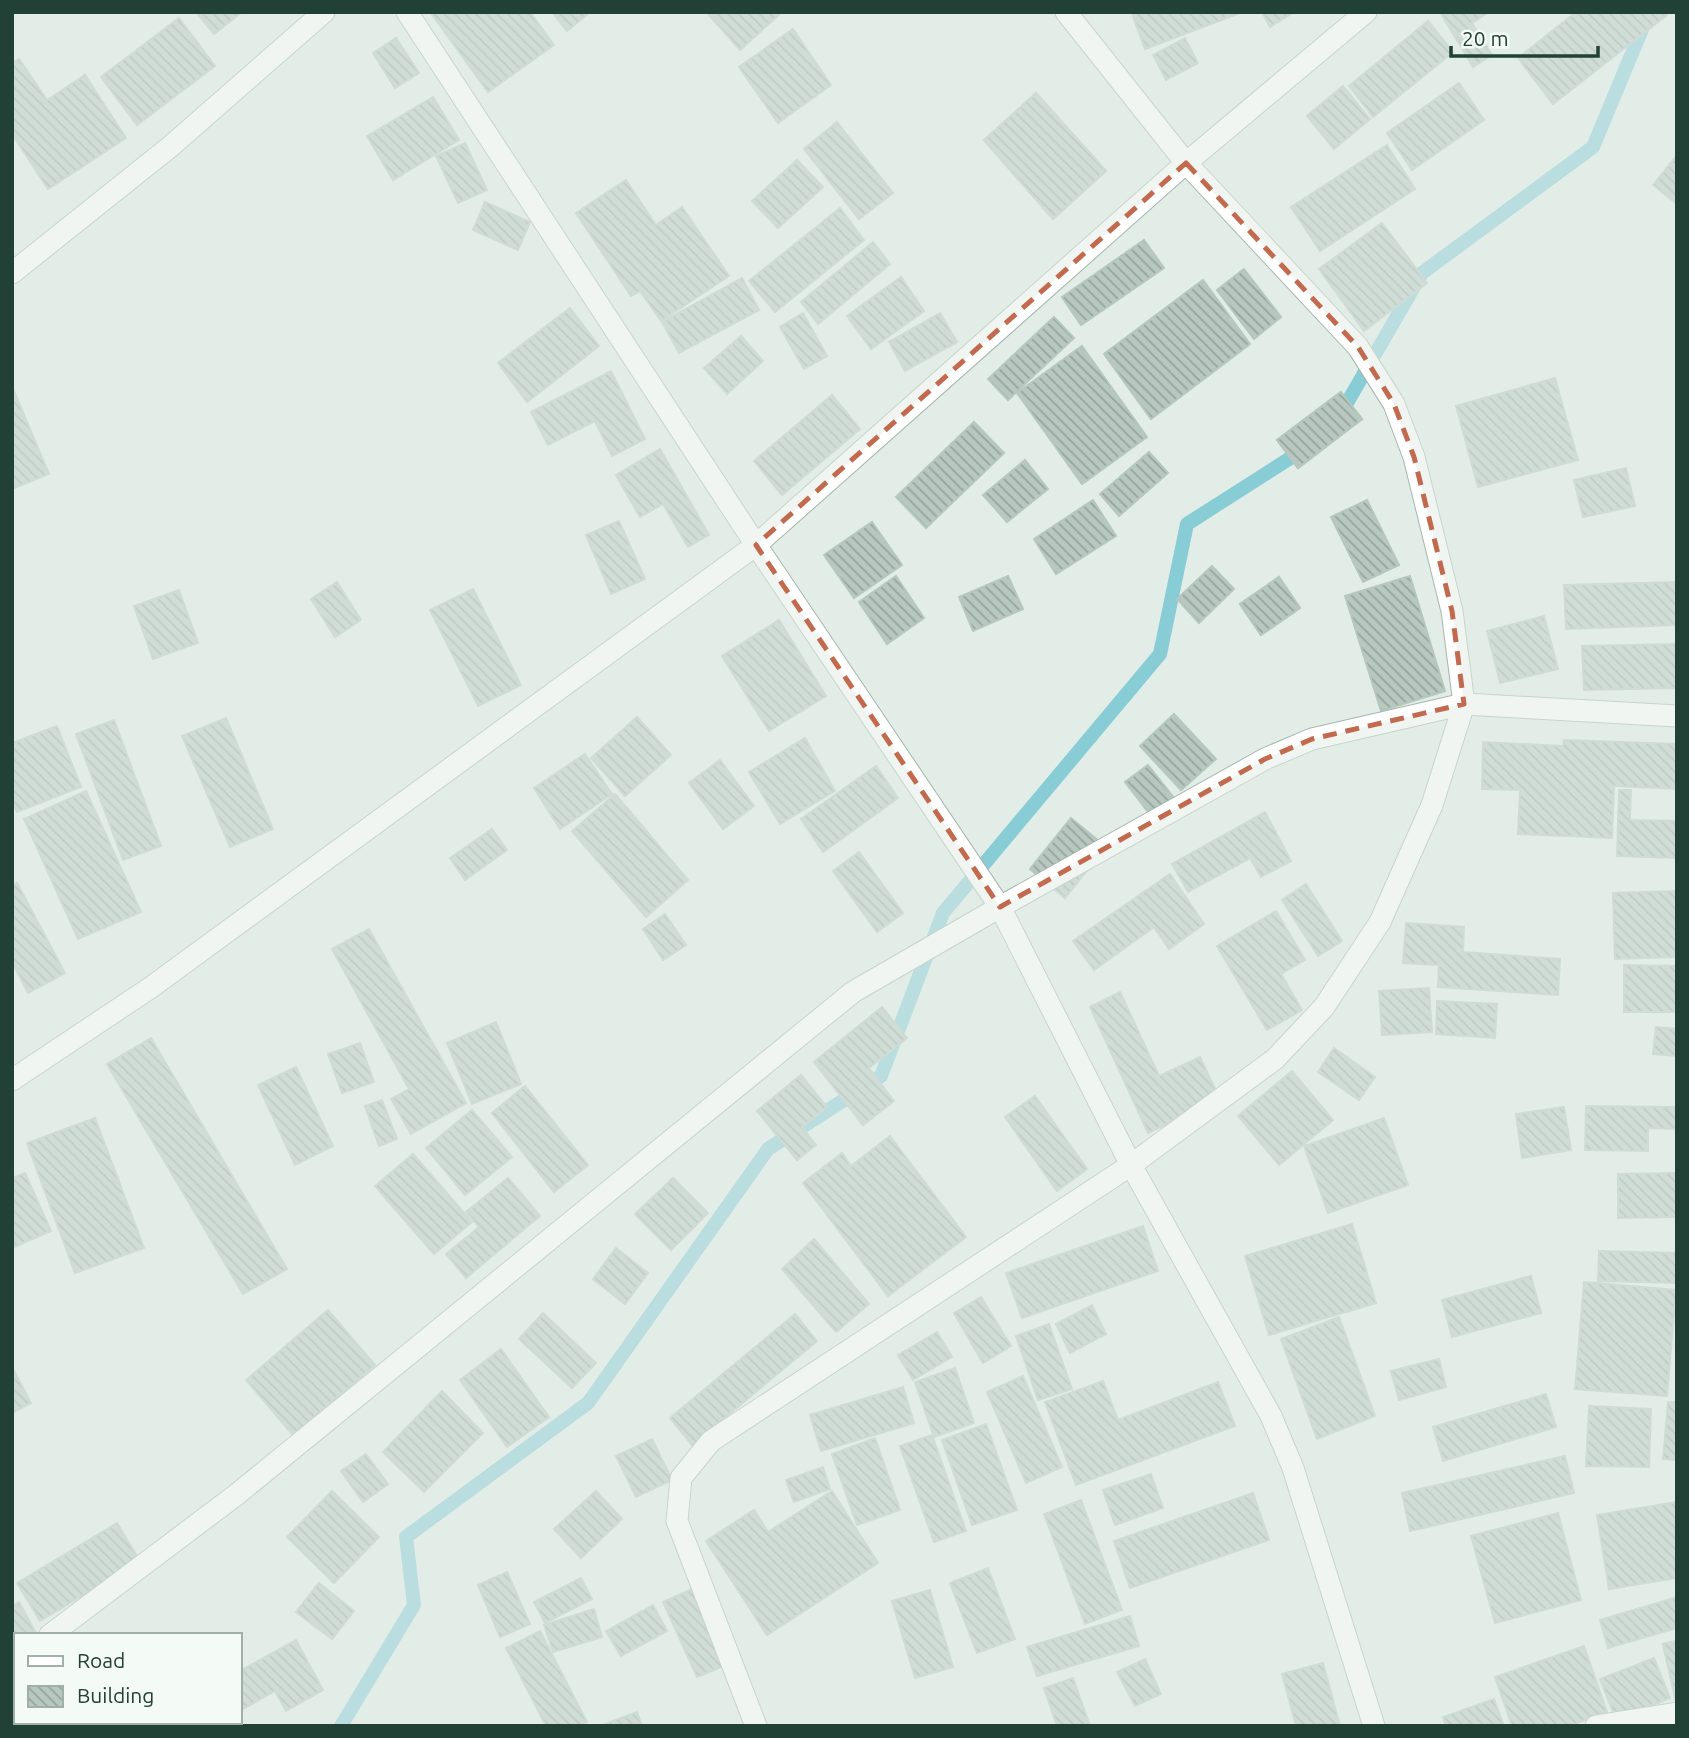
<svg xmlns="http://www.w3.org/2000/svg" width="1689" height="1738" viewBox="0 0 1689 1738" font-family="Ubuntu,sans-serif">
  <defs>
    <pattern id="building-back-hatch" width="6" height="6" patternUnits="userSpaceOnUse" patternTransform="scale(1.75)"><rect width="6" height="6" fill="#b8c8c1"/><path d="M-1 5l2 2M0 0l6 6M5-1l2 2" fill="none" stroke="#95a49e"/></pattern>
  </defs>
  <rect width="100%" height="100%" fill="#e3ede8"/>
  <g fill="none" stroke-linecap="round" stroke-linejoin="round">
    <g stroke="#88ccd5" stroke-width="14">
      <path d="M1340 415 1422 273 1593 147 1645 22"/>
      <path d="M341 1726 414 1605 406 1537 588 1403 768 1149 881 1076 943 913 1160 654 1187 524 1306 448"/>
    </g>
  </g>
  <g fill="url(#building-back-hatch)" stroke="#b5c8bf" stroke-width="2">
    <path d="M196 12H242L214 34Z"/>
    <path d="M530 12 554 45 488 92 431 13Z"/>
    <path d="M552 12H590L567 31Z"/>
    <path d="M710 12H782L740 50 708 14Z"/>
    <path d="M1134 12H1242L1145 49 1132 13Z"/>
    <path d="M1134 12H1242L1145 49 1132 13Z"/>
    <path d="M1262 12H1294L1270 27Z"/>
    <path d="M1440 12H1489L1472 23 1492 55 1473 67Z"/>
    <path d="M1576 12H1665L1667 15 1553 104 1518 58Z"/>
    <path d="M179 18 215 66 137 125 101 77Z"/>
    <path d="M1428 21 1453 52 1373 117 1349 86Z"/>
    <path d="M793 29 831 85 778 123 739 67Z"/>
    <path d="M396 38 419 73 395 88 373 53Z"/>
    <path d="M1185 38 1198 63 1166 80 1153 55Z"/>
    <path d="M19 59 47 100 85 75 126 138 48 189 12 134V63Z"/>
    <path d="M1459 83 1484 120 1412 170 1387 133Z"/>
    <path d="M1343 86 1370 119 1334 149 1307 116Z"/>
    <path d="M1036 93 1106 171 1053 219 984 140Z"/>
    <path d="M1036 93 1106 171 1053 219 984 140Z"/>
    <path d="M433 97 459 140 393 180 367 136Z"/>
    <path d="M837 122 893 193 859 219 804 149Z"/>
    <path d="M465 143 487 190 458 203 436 156Z"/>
    <path d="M1387 145 1415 189 1320 251 1291 207Z"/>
    <path d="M1677 155V204L1653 185Z"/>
    <path d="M797 160 823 187 778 228 752 201Z"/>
    <path d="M626 180 656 225 682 207 729 276 661 321 640 291 631 296 576 213Z"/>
    <path d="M485 202 530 222 518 250 473 230Z"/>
    <path d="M840 208 864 240 775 312 749 281Z"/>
    <path d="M1382 223 1427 283 1364 331 1319 269Z"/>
    <path d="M1144 240 1164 268 1081 325 1062 297Z"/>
    <path d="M873 242 890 264 818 324 801 302Z"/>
    <path d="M1244 269 1281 317 1254 339 1217 290Z"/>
    <path d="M901 277 924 311 871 349 847 316Z"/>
    <path d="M742 278 759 310 679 353 662 322Z"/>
    <path d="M1203 280 1250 344 1151 419 1104 354Z"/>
    <path d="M570 308 599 346 527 402 498 363Z"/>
    <path d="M803 313 827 356 804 369 780 327Z"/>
    <path d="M940 313 957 342 905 371 889 342Z"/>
    <path d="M1054 317 1074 338 1008 400 988 379Z"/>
    <path d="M741 336 763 361 727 394 704 368Z"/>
    <path d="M1082 346 1147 437 1082 484 1017 393Z"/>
    <path d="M611 371 645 439 612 456 595 421 548 445 531 412Z"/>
    <path d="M1555 378 1578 460 1478 487 1456 406Z"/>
    <path d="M13 389 49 474 12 489V389Z"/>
    <path d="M1341 392 1362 419 1298 468 1277 440Z"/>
    <path d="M1341 392 1362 419 1298 468 1277 440Z"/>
    <path d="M832 395 860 429 782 495 754 461Z"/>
    <path d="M974 422 1004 453 926 528 896 497Z"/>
    <path d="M660 449 709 535 688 547 663 504 640 517 616 475Z"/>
    <path d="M1149 452 1168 473 1119 516 1100 494Z"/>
    <path d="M1025 460 1048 489 1007 522 983 495Z"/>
    <path d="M1626 468 1635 506 1583 517 1574 480Z"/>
    <path d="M1093 500 1116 536 1056 574 1034 539Z"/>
    <path d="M1367 500 1399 565 1363 582 1331 517Z"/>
    <path d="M619 521 645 579 611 594 586 535Z"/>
    <path d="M872 522 902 565 854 598 824 555Z"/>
    <path d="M1212 566 1234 589 1199 623 1177 599Z"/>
    <path d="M896 576 924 618 887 644 859 602Z"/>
    <path d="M1008 576 1023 609 973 631 959 597Z"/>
    <path d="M1410 576 1445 691 1381 711 1345 596Z"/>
    <path d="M1279 577 1300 608 1261 635 1240 604Z"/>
    <path d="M1279 577 1300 608 1261 635 1240 604Z"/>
    <path d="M337 582 361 620 335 637 311 599Z"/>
    <path d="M1675 582 1677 625 1566 629 1564 585Z"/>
    <path d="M473 589 521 685 478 706 430 610Z"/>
    <path d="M179 590 198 643 153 659 134 606Z"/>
    <path d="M1544 616 1558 669 1500 683 1487 631Z"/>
    <path d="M779 620 826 696 769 731 722 656Z"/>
    <path d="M1677 644V688L1584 690 1582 646Z"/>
    <path d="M1174 714 1216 759 1181 790 1140 746Z"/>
    <path d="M637 717 671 755 625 796 591 758Z"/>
    <path d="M226 718 273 829 230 847 182 736Z"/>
    <path d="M114 720 161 846 123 860 76 734Z"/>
    <path d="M57 726 81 787 17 812 12 801V743Z"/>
    <path d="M805 738 835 791 780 824 749 772Z"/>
    <path d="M1564 740 1677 744V789L1614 786 1612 838 1518 834 1520 790 1482 789 1483 742 1563 746Z"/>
    <path d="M585 754 612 794 560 829 534 788Z"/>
    <path d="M720 760 754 806 723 829 689 783Z"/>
    <path d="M1148 765 1175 799 1152 817 1125 782Z"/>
    <path d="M876 766 898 798 823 852 801 819Z"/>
    <path d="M1619 790H1631L1630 820 1677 821V858L1617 856Z"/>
    <path d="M86 791 141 912 78 939 24 819Z"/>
    <path d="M615 794 688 880 646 917 572 831Z"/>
    <path d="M1265 812 1291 861 1261 877 1250 858 1188 892 1172 864Z"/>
    <path d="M1071 818 1106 847 1065 898 1030 869Z"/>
    <path d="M492 829 507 850 465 880 450 858Z"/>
    <path d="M859 852 903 913 877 932 833 871Z"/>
    <path d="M1170 874 1204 924 1169 949 1154 927 1094 970 1073 941Z"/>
    <path d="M17 883 65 973 28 993 12 962V886Z"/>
    <path d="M1306 884 1342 941 1318 956 1282 900Z"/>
    <path d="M1677 891V957L1615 959 1613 893Z"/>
    <path d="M1276 911 1305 960 1281 974 1302 1010 1267 1030 1217 946Z"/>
    <path d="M665 914 686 945 663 960 643 929Z"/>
    <path d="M1406 923 1464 927 1463 952 1560 959 1558 995 1438 987 1439 965 1403 963Z"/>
    <path d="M369 929 466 1103 411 1134 391 1099 409 1089 332 949Z"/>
    <path d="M1624 965 1677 966V1012H1624Z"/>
    <path d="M1429 988 1432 1032 1382 1035 1379 991Z"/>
    <path d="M1120 992 1159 1076 1200 1057 1220 1099 1148 1133 1090 1007Z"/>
    <path d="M1437 1001 1497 1004 1495 1038 1436 1034Z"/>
    <path d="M882 1007 907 1038 869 1068 894 1101 863 1125 814 1062Z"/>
    <path d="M496 1022 521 1084 472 1104 447 1043Z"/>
    <path d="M1656 1027 1677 1029V1056L1653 1054Z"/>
    <path d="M151 1038 287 1269 243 1294 107 1064Z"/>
    <path d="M360 1043 374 1082 342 1093 328 1054Z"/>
    <path d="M1334 1048 1375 1077 1359 1100 1318 1072Z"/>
    <path d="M296 1067 333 1146 295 1165 258 1085Z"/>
    <path d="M1292 1071 1333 1120 1279 1165 1238 1116Z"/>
    <path d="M801 1075 827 1107 802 1127 816 1145 797 1160 757 1111Z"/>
    <path d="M525 1086 588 1165 554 1192 492 1113Z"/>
    <path d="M1035 1096 1087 1169 1057 1191 1005 1117Z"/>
    <path d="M382 1100 397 1139 379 1146 365 1106Z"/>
    <path d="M1586 1106 1677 1107V1129L1648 1128V1151L1585 1150Z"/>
    <path d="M1564 1107 1571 1150 1522 1158 1516 1114Z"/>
    <path d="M472 1110 512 1157 465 1195 426 1148Z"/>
    <path d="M95 1118 144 1248 75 1273 27 1143Z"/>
    <path d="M1384 1118 1408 1185 1328 1213 1304 1146Z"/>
    <path d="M890 1136 966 1237 888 1296 803 1183 842 1153 851 1166Z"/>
    <path d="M413 1154 472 1222 434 1254 375 1186Z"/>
    <path d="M25 1173 51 1231 12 1248V1178Z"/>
    <path d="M1677 1173V1217L1618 1218V1174Z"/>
    <path d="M508 1178 540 1216 466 1278 446 1254 479 1227 466 1212Z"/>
    <path d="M673 1178 708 1213 671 1250 635 1214Z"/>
    <path d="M1352 1224 1376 1303 1269 1335 1245 1256Z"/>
    <path d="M1143 1226 1158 1271 1022 1318 1006 1273Z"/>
    <path d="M814 1239 869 1304 836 1332 782 1269Z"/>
    <path d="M616 1248 648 1273 625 1304 593 1279Z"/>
    <path d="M1599 1251 1677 1253V1283L1598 1281Z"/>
    <path d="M1531 1276 1541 1313 1452 1337 1442 1300Z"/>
    <path d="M1584 1282 1676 1290 1667 1396 1575 1389Z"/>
    <path d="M981 1297 1011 1346 983 1363 954 1313Z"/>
    <path d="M1092 1305 1106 1334 1070 1353 1056 1324Z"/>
    <path d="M328 1310 375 1365 293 1435 246 1380Z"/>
    <path d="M543 1313 596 1363 572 1388 519 1339Z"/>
    <path d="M795 1314 817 1341 692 1445 670 1418Z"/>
    <path d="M1339 1317 1375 1416 1317 1439 1281 1339Z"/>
    <path d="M1049 1324 1072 1389 1038 1400 1016 1336Z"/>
    <path d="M937 1332 952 1357 913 1380 898 1355Z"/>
    <path d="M501 1349 549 1417 507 1447 460 1380Z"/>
    <path d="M1439 1359 1446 1387 1399 1400 1391 1371Z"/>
    <path d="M12 1367 31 1403 12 1413Z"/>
    <path d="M955 1368 974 1423 934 1437 915 1382Z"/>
    <path d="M1023 1376 1062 1467 1026 1483 987 1392Z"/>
    <path d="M1103 1381 1118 1420 1218 1382 1235 1426 1076 1485 1045 1402Z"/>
    <path d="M903 1387 914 1423 821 1451 810 1415Z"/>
    <path d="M442 1391 483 1433 424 1492 383 1452Z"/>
    <path d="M1546 1394 1556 1427 1443 1461 1433 1427Z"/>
    <path d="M1668 1402H1677V1460L1663 1459Z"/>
    <path d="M1589 1406 1651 1409 1649 1467 1586 1466Z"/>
    <path d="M986 1424 1017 1510 972 1525 942 1440Z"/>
    <path d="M932 1435 966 1531 934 1542 900 1446Z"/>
    <path d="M875 1438 900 1510 857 1525 832 1454Z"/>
    <path d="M652 1439 672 1480 636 1497 616 1456Z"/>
    <path d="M366 1454 388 1484 363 1502 341 1471Z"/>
    <path d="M1565 1456 1574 1493 1410 1531 1402 1493Z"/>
    <path d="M823 1467 830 1489 794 1502 786 1480Z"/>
    <path d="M1151 1474 1163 1508 1115 1525 1103 1490Z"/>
    <path d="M332 1491 379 1537 334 1583 287 1537Z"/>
    <path d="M596 1491 622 1519 581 1558 554 1529Z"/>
    <path d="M832 1491 878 1563 767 1635 706 1541 754 1510 768 1532Z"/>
    <path d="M1253 1493 1269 1540 1130 1588 1114 1541Z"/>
    <path d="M1081 1500 1122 1610 1085 1624 1044 1514Z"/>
    <path d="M1677 1502V1578L1609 1589 1597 1515Z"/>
    <path d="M1558 1513 1581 1600 1495 1623 1471 1536Z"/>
    <path d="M117 1523 140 1561 40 1621 17 1583Z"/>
    <path d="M988 1568 1015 1639 977 1653 950 1583Z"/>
    <path d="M507 1572 530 1624 500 1637 478 1585Z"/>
    <path d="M581 1578 592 1599 545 1623 534 1602Z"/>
    <path d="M319 1583 354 1611 332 1639 296 1612Z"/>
    <path d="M694 1588 729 1664 697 1677 663 1602Z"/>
    <path d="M930 1590 953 1667 915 1678 892 1601Z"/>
    <path d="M1677 1597V1628L1608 1648 1600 1620Z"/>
    <path d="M19 1602 37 1635H16V1647L12 1649V1606Z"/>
    <path d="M653 1605 667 1631 621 1656 606 1631Z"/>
    <path d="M594 1609 602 1637 553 1652 544 1625Z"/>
    <path d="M1130 1616 1139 1646 1037 1676 1027 1647Z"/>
    <path d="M540 1631 587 1722 579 1726H546L506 1648Z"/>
    <path d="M296 1640 323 1690 286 1711 275 1691 243 1709 240 1703V1671Z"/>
    <path d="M1677 1641V1706L1663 1644Z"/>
    <path d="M1677 1641V1706L1663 1644Z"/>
    <path d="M1584 1646 1607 1712 1569 1726H1512L1495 1677Z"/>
    <path d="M1654 1658 1670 1698 1616 1720 1600 1679Z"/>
    <path d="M1145 1659 1161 1694 1135 1706 1117 1672Z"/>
    <path d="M1323 1663 1340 1726H1296L1282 1674Z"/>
    <path d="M1073 1678 1090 1726H1057L1044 1688Z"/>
    <path d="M1494 1699 1504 1726H1446L1443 1717Z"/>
    <path d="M637 1712 642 1726H600Z"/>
  </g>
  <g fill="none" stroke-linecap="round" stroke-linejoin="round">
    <defs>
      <g id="street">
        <path d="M407 12 756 545 1000 907 1131 1165 1271 1416 1293 1468 1374 1726"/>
        <path d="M12 1080 150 988 756 545 1186 163 1366 12"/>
        <path d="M50 1635 236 1495 853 992 1000 907 1265 759 1312 739 1464 704 1677 716"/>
        <path d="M12 1663 16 1661"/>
        <path d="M756 1726 677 1521 681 1478 711 1441 1131 1165 1275 1059 1324 1007 1380 922 1432 805 1464 704 1452 611 1414 457 1394 404 1358 347 1186 163 1066 12"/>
        <path d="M1596 1726 1677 1713"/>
      </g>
      <path id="secondary" d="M12 273 171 146 324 12"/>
    </defs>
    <use href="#street" stroke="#a5b6af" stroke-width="23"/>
    <use href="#secondary" stroke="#a0bab0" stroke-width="23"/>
    <use href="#street" stroke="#fff" stroke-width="21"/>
    <use href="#secondary" stroke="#fff" stroke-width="21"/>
  </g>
  <path d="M0 0H1689V1738H0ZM1186 163 1358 347 1394 404 1414 457 1452 611 1464 704 1312 739 1265 759 1000 907 756 545Z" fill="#e3ede8" fill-opacity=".55" fill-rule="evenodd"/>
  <path fill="none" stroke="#c3694d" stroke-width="5" stroke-dasharray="14 9" stroke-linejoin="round" d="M1186 163 1358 347 1394 404 1414 457 1452 611 1464 704 1312 739 1265 759 1000 907 756 545Z"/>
  <rect width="1689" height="1738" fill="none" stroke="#214036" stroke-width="28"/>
  <rect x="14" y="1633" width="228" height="91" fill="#f4faf6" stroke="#a0b0a9" stroke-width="2"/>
  <rect x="28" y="1656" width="35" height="10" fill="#ffffff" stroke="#a0b0a9" stroke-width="2"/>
  <text x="77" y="1668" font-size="21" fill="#214036">Road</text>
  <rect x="28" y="1686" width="35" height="21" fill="url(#building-back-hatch)" stroke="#a0b0a9" stroke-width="2"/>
  <text x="77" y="1703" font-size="21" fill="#214036">Building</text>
  <path d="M1451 46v10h147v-10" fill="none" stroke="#214036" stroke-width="3.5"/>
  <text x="1462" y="46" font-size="21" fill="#214036" stroke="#f4faf6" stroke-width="5" paint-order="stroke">20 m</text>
</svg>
